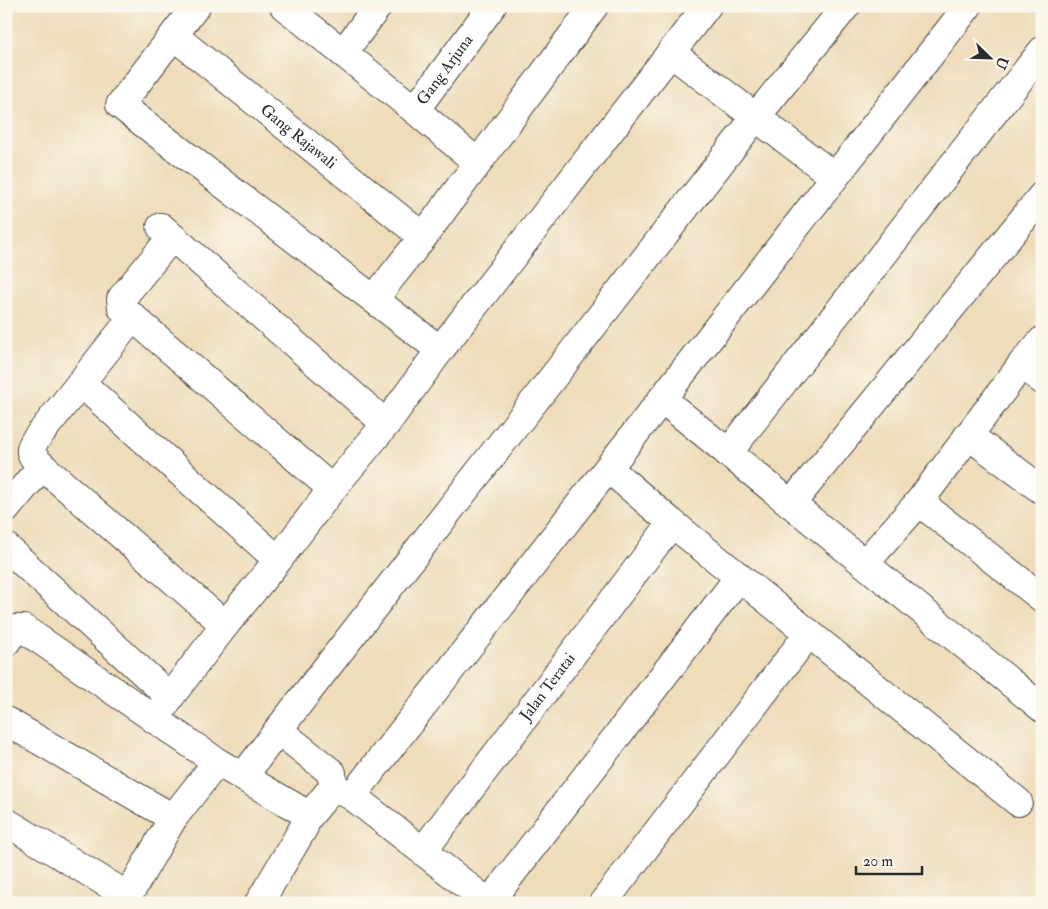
<svg xmlns="http://www.w3.org/2000/svg" width="1048" height="909" viewBox="0 0 1048 909" font-family="'IM FELL Double Pica',serif">
  <rect width="100%" height="100%" fill="#fbf7ec"/>
  <filter id="ink" filterUnits="userSpaceOnUse"><feTurbulence type="fractalNoise" baseFrequency=".02" numOctaves="2"/><feDisplacementMap in="SourceGraphic" scale="10" xChannelSelector="R" yChannelSelector="G"/><feConvolveMatrix kernelMatrix="1 2 1 2 8 2 1 2 1" color-interpolation-filters="sRGB"/></filter>
  <filter id="wash" filterUnits="userSpaceOnUse"><feTurbulence type="fractalNoise" baseFrequency=".0096" numOctaves="4" result="noise"/><feDisplacementMap in="SourceGraphic" scale="20" xChannelSelector="R" yChannelSelector="G"/><feGaussianBlur stdDeviation="1.12" result="paint"/><feColorMatrix in="noise" values="0 0 0 0 0 0 0 0 0 0 0 0 0 0 0 0 0 1.4 0 .05"/><feComposite in="paint" operator="in"/></filter>
  <g filter="url(#wash)">
    <rect width="100%" height="100%" fill="#efdcb9"/>
  </g>
  <g filter="url(#ink)">
    <g fill="none" stroke-linecap="round" stroke-linejoin="round">
      <defs>
        <g id="minor">
          <path d="M196 6 120 105 440 350"/>
          <path d="M284 6 415 110 478 163"/>
          <path d="M968 6 662 399 1042 708"/>
          <path id="s1" d="M174 36 423 237"/>
          <path d="M343 53 378 6"/>
          <path d="M671 53 835 177"/>
          <path id="s2" d="M415 110 492 6"/>
          <path d="M161 227 386 424"/>
          <path d="M172 237 125 294 121 299 122 308 332 489"/>
          <path d="M374 299 423 237 594 6"/>
          <path d="M133 317 36 439C26 452 32 456 42 466L225 625"/>
          <path d="M1022 364 1042 380"/>
          <path d="M81 383 278 560"/>
          <path d="M968 435 1042 490"/>
          <path d="M728 453 1042 51"/>
          <path d="M608 468 672 523 1018 802"/>
          <path d="M919 502 1042 598"/>
          <path d="M791 504 1042 196"/>
          <path d="M6 509 42 466"/>
          <path d="M6 547 170 697"/>
          <path d="M865 563 919 502 1022 364 1042 341"/>
          <path d="M6 642 16 629H24L217 762 300 810C306 815 306 819 304 827L259 903"/>
          <path d="M155 720 170 697 225 625 278 560 332 489 386 424 440 350 707 6"/>
          <path d="M6 721 173 818"/>
          <path d="M243 777 278 730"/>
          <path d="M333 787 352 796 662 399"/>
          <path d="M352 796 489 903"/>
          <path d="M306 820 333 787 332 773 278 730 755 118 846 6"/>
          <path d="M6 822 128 896"/>
          <path id="s3" d="M423 851 672 523"/>
          <path d="M124 903 173 818 217 762"/>
          <path d="M489 903 739 577"/>
          <path d="M603 903 809 633"/>
        </g>
      </defs>
      <use href="#minor" stroke="#484640" stroke-width="30"/>
      <use href="#minor" stroke="#fff" stroke-width="28"/>
    </g>
  </g>
  <g text-anchor="middle" dominant-baseline="central" stroke-width="4" stroke-linejoin="round" paint-order="stroke">
    <g font-size="16" fill="#2b2b2b" stroke="#fbf7ec">
      <text stroke="none"><textPath href="#s2" startOffset="50">Gang Arjuna</textPath></text>
      <text stroke="none"><textPath href="#s1" startOffset="160">Gang Rajawali</textPath></text>
      <text stroke="none"><textPath href="#s3" startOffset="206">Jalan Teratai</textPath></text>
    </g>
  </g>
  <rect width="1048" height="909" fill="none" stroke="#fbf7ec" stroke-width="25"/>
  <g transform="translate(990 58) rotate(113)" stroke="#fbf7ec" stroke-width="4" paint-order="stroke">
  <path d="M0-4L9 19L0 12L-9 19Z" fill="#2b2b2b"/>
  <text y="-8" font-size="14" font-weight="bold" text-anchor="middle" fill="#2b2b2b">U</text>
  </g>
  <path d="M856 866v8h66v-8" fill="none" stroke="#2b2b2b" stroke-width="2.5"/>
  <text x="863" y="866" font-size="15" fill="#2b2b2b" stroke="#fbf7ec" stroke-width="4" paint-order="stroke">20 m</text>
</svg>
